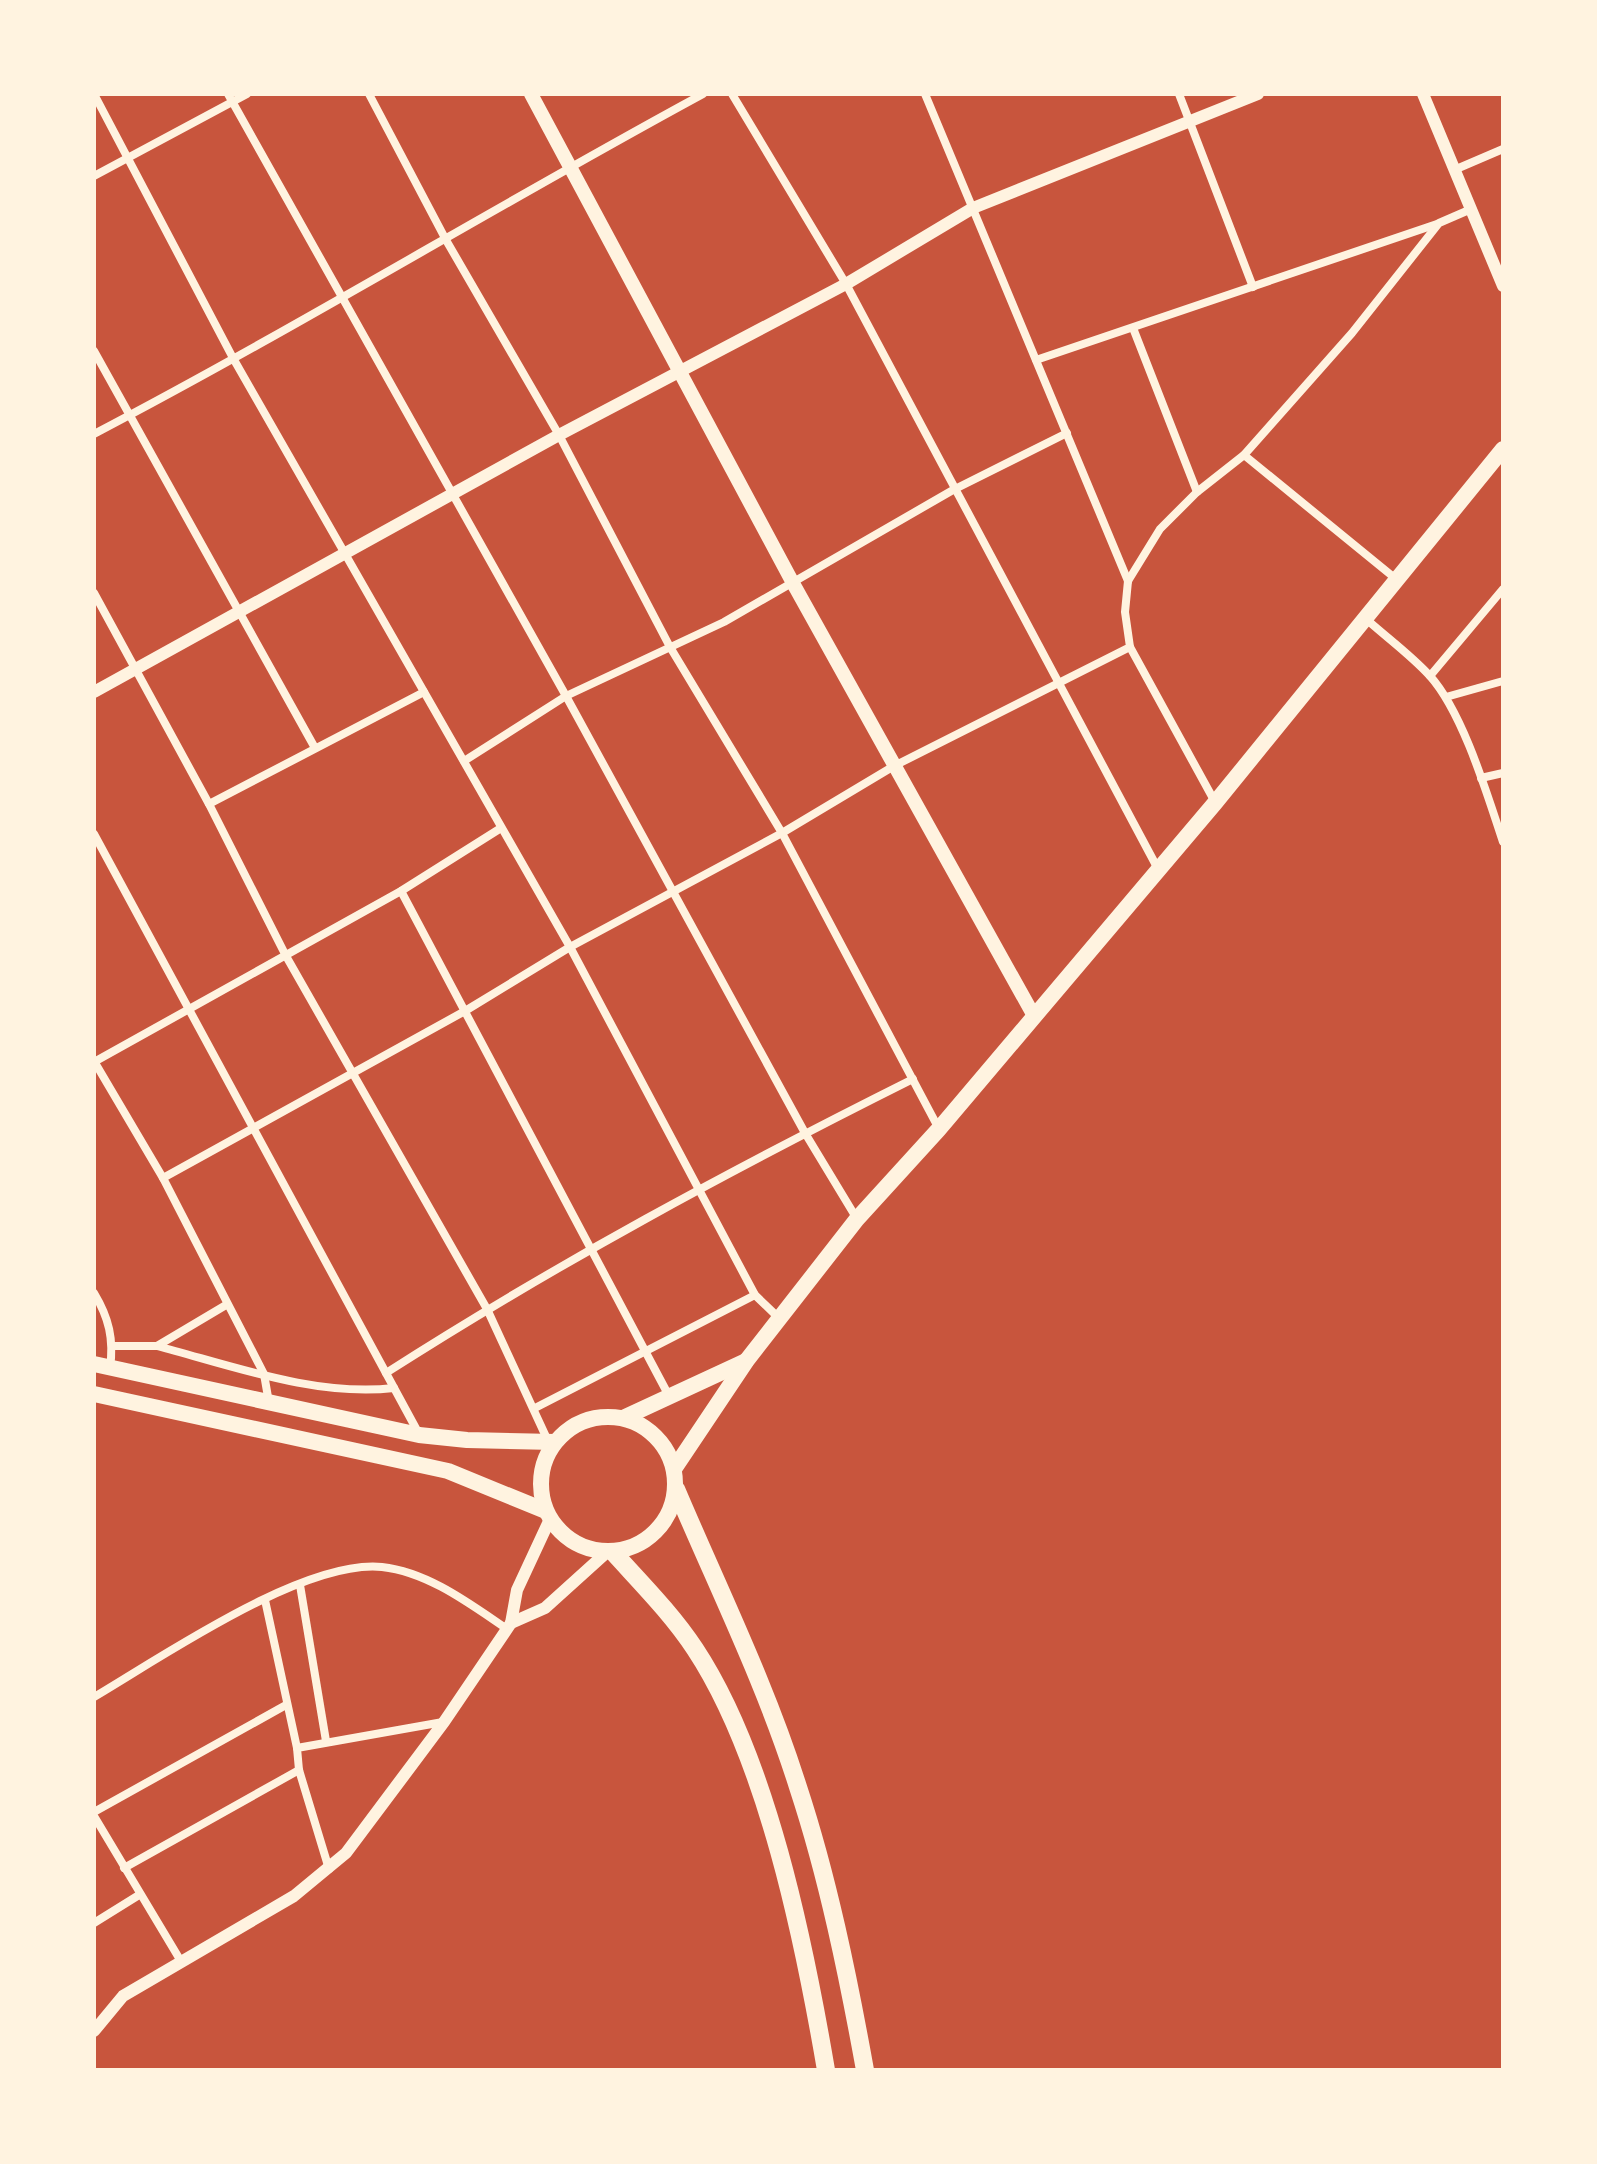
<svg xmlns="http://www.w3.org/2000/svg" width="1597" height="2164" viewBox="0 0 1597 2164" font-family="Overpass,sans-serif">
  <rect width="100%" height="100%" fill="#c8553d"/>
  <g fill="none" stroke-linecap="round" stroke-linejoin="round">
    <g stroke="#fff3e0" stroke-width="8">
      <path d="M94 94 233 358 570 947 755 1295 781 1320"/>
      <path d="M228 94 566 696 805 1133 857 1219"/>
      <path d="M369 94 446 240 559 435 670 647 782 833 939 1129"/>
      <path d="M732 94 846 284 1158 869"/>
      <path d="M925 94 1128 581"/>
      <path d="M1179 94 1253 287"/>
      <path d="M1454 170 1503 149"/>
      <path d="M94 176 247 94"/>
      <path d="M1133 328 1197 492"/>
      <path d="M94 351 315 748"/>
      <path d="M1036 360 1437 224"/>
      <path d="M94 434C300 326 498 205 703 94"/>
      <path d="M1244 455 1396 579"/>
      <path d="M94 593 209 804 286 956 487 1309 548 1441"/>
      <path d="M1365 618C1386 637 1411 655 1430 676 1463 713 1487 794 1503 842"/>
      <path d="M1130 647 1215 802"/>
      <path d="M1430 676 1503 589"/>
      <path d="M1446 697 1503 681"/>
      <path d="M464 761 566 696 724 622 953 490 1067 433"/>
      <path d="M1481 778 1503 773"/>
      <path d="M209 804 424 692"/>
      <path d="M94 834 419 1434"/>
      <path d="M401 891 669 1396"/>
      <path d="M94 1061 163 1178 264 1374 269 1403"/>
      <path d="M94 1062 401 891 501 828"/>
      <path d="M163 1178 465 1011 570 947 782 833 894 766 1130 647 1125 612 1128 581 1160 529 1197 492 1244 455 1352 333 1439 223 1469 210"/>
      <path d="M94 1293C109 1318 114 1339 110 1368"/>
      <path d="M113 1346H157L226 1305"/>
      <path d="M157 1346C233 1366 316 1397 394 1388"/>
      <path d="M386 1373C556 1264 733 1169 913 1079"/>
      <path d="M535 1408 755 1295"/>
      <path d="M300 1585 326 1741"/>
      <path d="M265 1600 297 1748"/>
      <path d="M94 1697C162 1657 304 1559 382 1567 428 1572 470 1604 507 1629"/>
      <path d="M94 1812 286 1705"/>
      <path d="M94 1816 182 1963"/>
      <path d="M124 1868 299 1770"/>
      <path d="M329 1869 299 1770 297 1748 443 1722"/>
      <path d="M94 1923 139 1895"/>
    </g>
    <g stroke="#fff3e0" stroke-width="12">
      <path d="M1423 94 1503 286"/>
      <path d="M94 692 559 435 846 284 973 208 1258 94"/>
      <path d="M511 1623 545 1608 607 1552"/>
      <path d="M94 2031 123 1996 294 1896 346 1853 444 1722 511 1623 517 1590 550 1519"/>
    </g>
    <path stroke="#fff3e0" stroke-width="14" d="M531 94 794 585 1034 1016"/>
    <g stroke="#fff3e0" stroke-width="16">
      <path d="M94 1364 419 1435 467 1440 555 1442"/>
      <path d="M94 1394 448 1471 546 1511"/>
      <circle cx="608" cy="1484" r="67"/>
      <path d="M623 1418 746 1361"/>
      <path d="M674 1469 747 1360 857 1219 939 1129 1215 803 1503 449"/>
    </g>
    <g stroke="#fff3e0" stroke-width="18">
      <path d="M676 1489C718 1588 766 1685 798 1787 828 1878 848 1976 865 2070"/>
      <path d="M613 1552C641 1583 672 1614 695 1649 767 1758 804 1941 826 2070"/>
    </g>
  </g>
  <rect width="1597" height="2164" fill="none" stroke="#fff3e0" stroke-width="192"/>
</svg>
